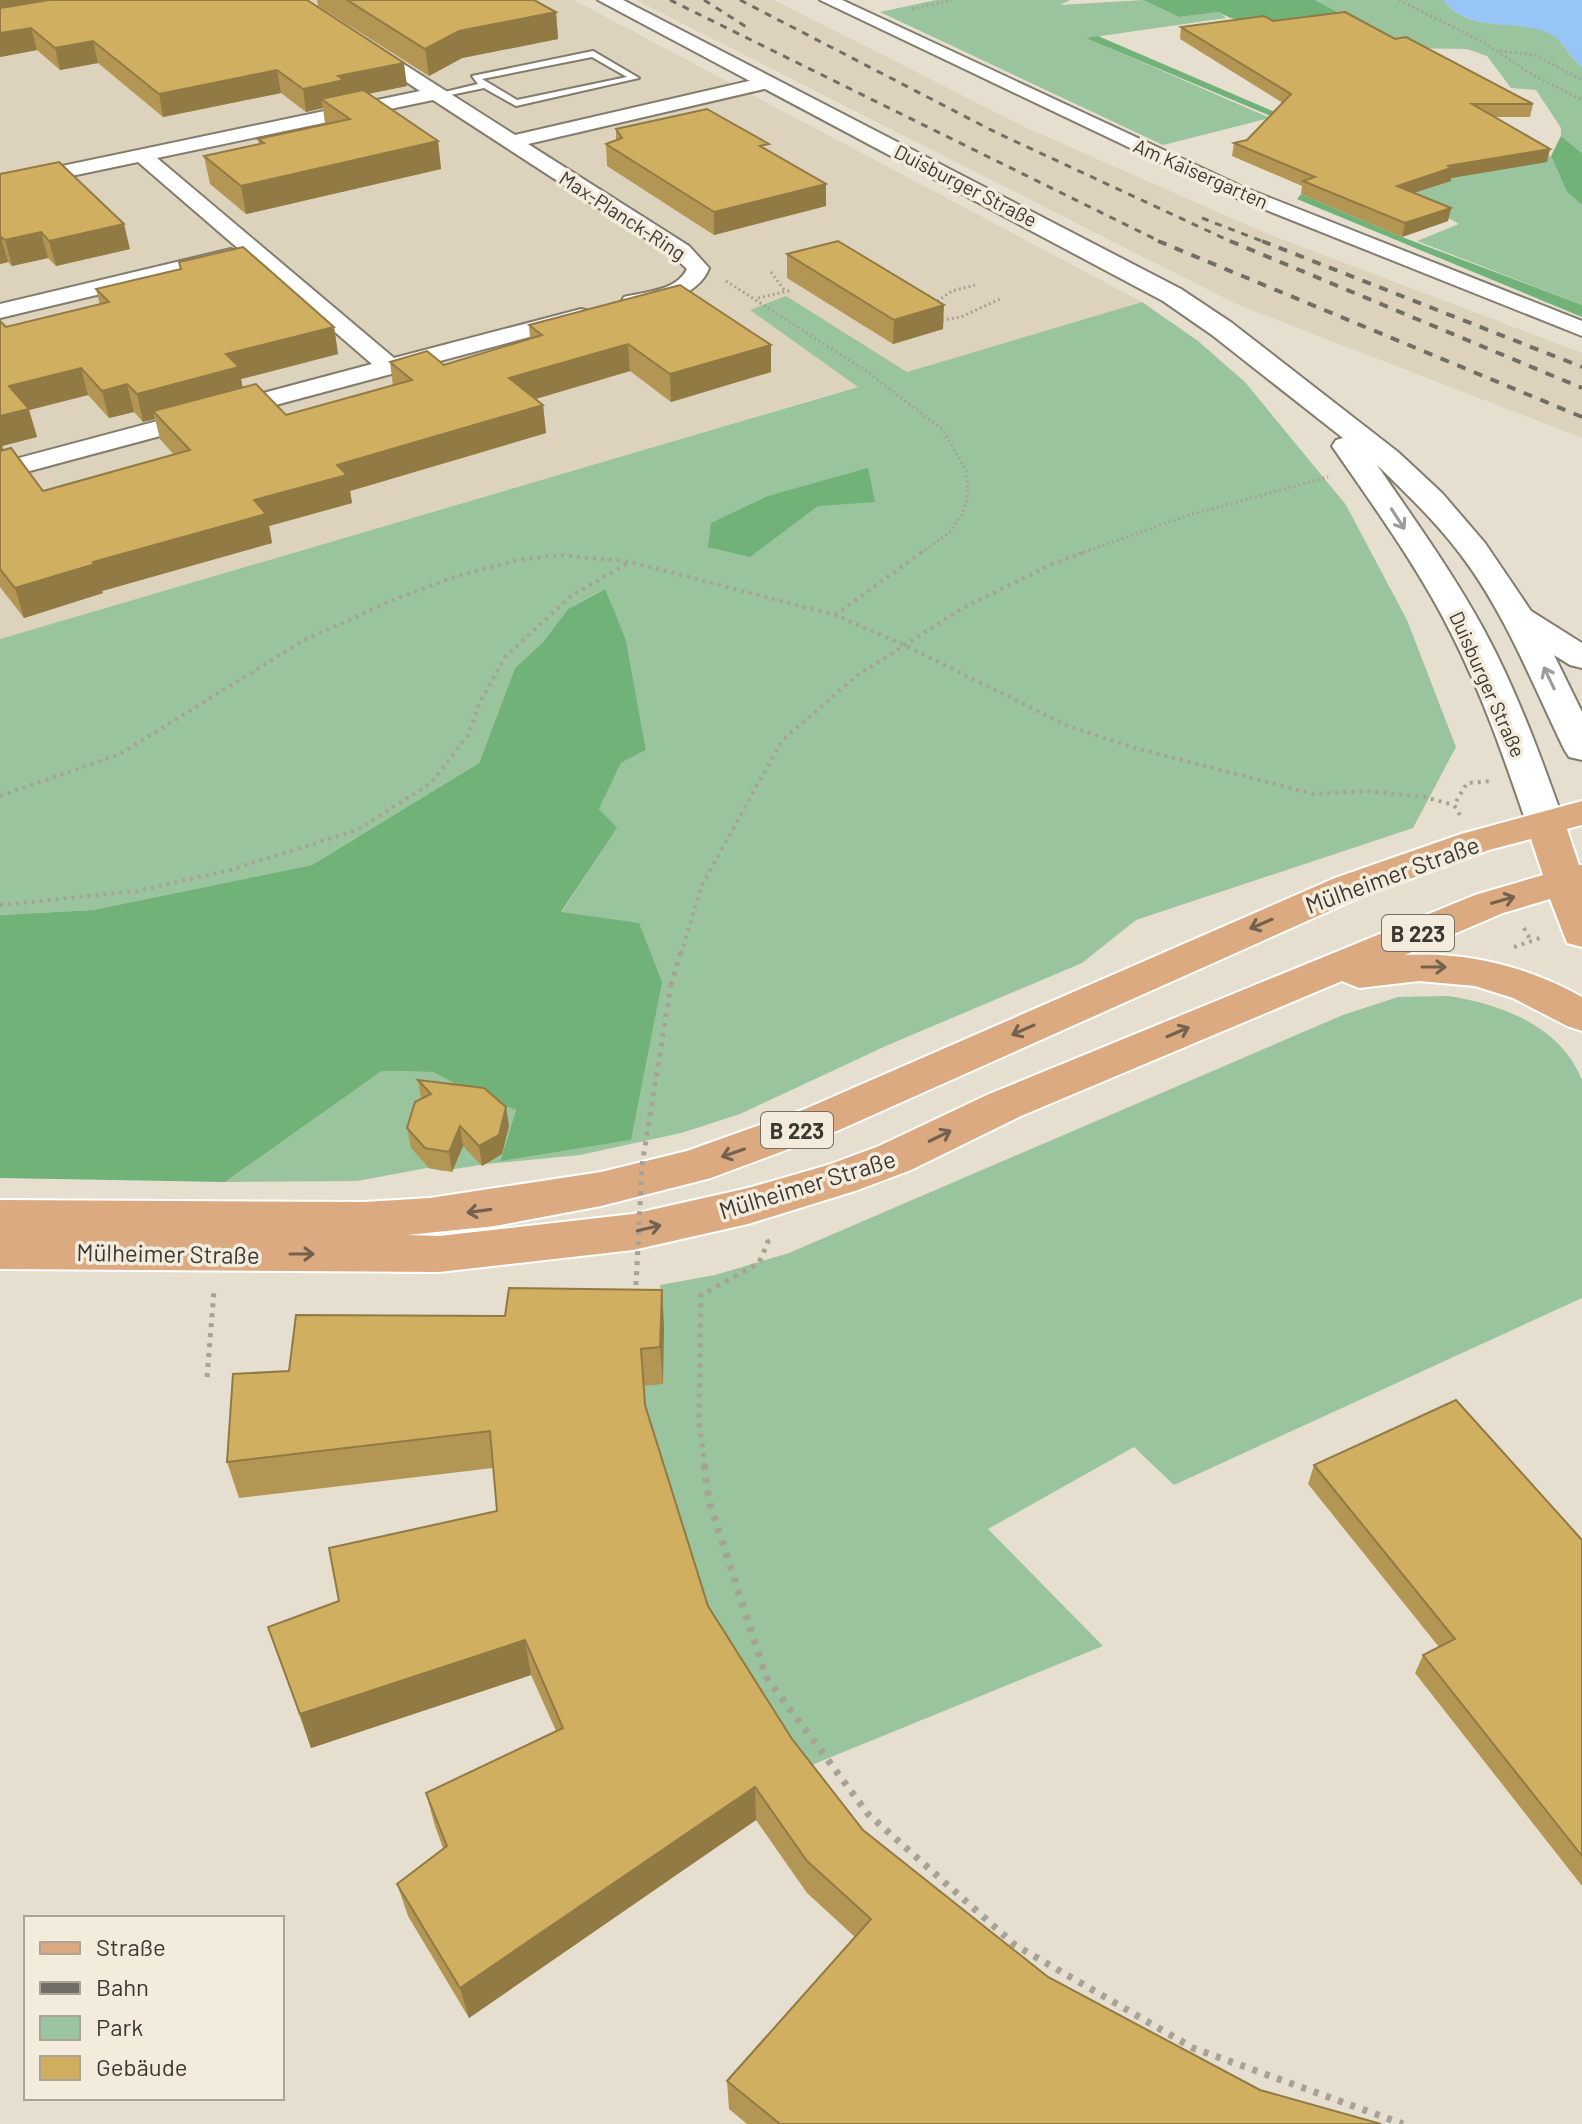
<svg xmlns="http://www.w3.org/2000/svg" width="1582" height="2124" viewBox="0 0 1582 2124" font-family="Barlow,sans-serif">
  <rect width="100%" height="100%" fill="#e6dfcf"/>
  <g fill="#ddd3bc">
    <path d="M0 0H574L1142 302 907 372 786 297 859 386 0 639Z"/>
    <path d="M636 0H774L1027 128 1263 232 1582 353V438L1236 304Z"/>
  </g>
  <g fill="#99c49d">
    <path d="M936 0H1070L1060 5 1143 0 1179 17 1219 12 1226 18 1087 38 1270 118 1163 145 880 12Z"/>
    <path d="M1315 0H1444C1465 33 1516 19 1548 32 1564 40 1568 57 1582 67V153L1561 136V128L1536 90 1511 88 1487 56 1467 49 1405 48Z"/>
    <path d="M1551 156 1567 192 1582 205V305L1417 241 1459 224 1384 181Z"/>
    <path d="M786 296 907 372 1142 302 1198 341 1245 382 1346 505 1407 620 1456 747 1413 828 1136 920 1082 963 888 1045 740 1114 681 1133 580 1155 486 1164 442 1171 427 1168 357 1181 225 1182 382 1071 433 1072 484 1099 516 1110 500 1160 631 1140 561 913 616 829 599 809 621 763 646 750 626 640 604 589 568 609 543 642 515 668 479 763 312 865 93 910 0 915V639L858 387 750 310Z"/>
    <path d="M1448 996C1501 1004 1561 1026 1582 1080V1298L1174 1485 1134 1447 988 1529 1103 1646 792 1773 710 1641 648 1442 644 1386 663 1383 664 1327 660 1285 715 1275 789 1253 1343 1015 1398 997Z"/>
  </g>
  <g fill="#71b279">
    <path d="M1143 0H1315L1405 48C1370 43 1241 29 1219 12L1179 17Z"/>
    <path d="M1098 36 1298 122 1290 124 1086 38Z"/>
    <path d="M1561 136 1582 153V205L1567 192 1551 156Z"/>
    <path d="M1301 194 1402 237 1582 305V317L1297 199Z"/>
    <path d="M868 468 875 502 818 506 750 557 708 547 711 523 768 496Z"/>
    <path d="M605 589 626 640 646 750 621 763 599 809 617 828 561 912 639 923 662 982 631 1140 500 1161 516 1110 484 1099 433 1072 382 1071 225 1182 0 1178V915L93 910 312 865 479 763 515 668 543 642 568 609Z"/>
  </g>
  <path fill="#97c5f5" d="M1444 0H1582V67C1568 57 1565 40 1548 33 1516 19 1465 33 1444 0Z"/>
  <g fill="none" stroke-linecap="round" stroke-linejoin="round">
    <defs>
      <path id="service" d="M593 51 639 78 516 106 484 88 436 98 432 95 478 84 472 76ZM592 57 627 77 517 100 482 79Z"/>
      <g id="minor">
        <path d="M283 0H303L515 135 766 77 773 79 775 83 773 87 528 144 689 246 709 268C700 295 650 313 624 307L621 302 624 297C644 292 677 291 687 269L673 256 433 100 157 158 394 358 581 309 589 311 593 316 589 321 0 479V463L372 364 138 162 0 191V179L420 91Z"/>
        <path d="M820 0H842L1245 188 1582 321V336L1231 196Z"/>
        <path d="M231 249 242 256 239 261 0 318V304Z"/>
      </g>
      <path id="secondary" d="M598 0H623L1181 289 1232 323 1398 452 1442 493 1485 543 1531 611 1582 643V668L1570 665 1554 655 1582 712V760L1569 757 1564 749C1532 683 1505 613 1461 555 1436 522 1407 494 1377 465 1414 519 1453 573 1484 630 1517 691 1541 757 1564 822L1559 830 1545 834 1531 830 1526 822C1504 758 1482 694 1451 633 1418 567 1374 507 1332 446L1336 440 1343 438 1212 335 1163 301Z"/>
      <path id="primary" d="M1582 801V825L1567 829 1579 865H1582V947L1567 943 1550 899 1503 913 1405 955C1466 951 1529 967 1582 997V1031L1567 1026 1513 998 1475 986 1419 981 1359 988 1342 981 1021 1116 911 1170 858 1190 748 1224 633 1250 439 1272 0 1269V1200L364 1202 430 1198 601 1172 687 1151 805 1109 1335 878 1461 834ZM1531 839 1543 875 1475 895 989 1094 879 1146 828 1165 748 1188 633 1214 439 1236 407 1235 495 1226 601 1206 711 1178 837 1131 1363 896 1489 850Z"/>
    </defs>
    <use href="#service" stroke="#827c6d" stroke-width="4"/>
    <use href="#minor" stroke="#827c6d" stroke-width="4"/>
    <use href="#secondary" stroke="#827c6d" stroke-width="4"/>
    <use href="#primary" stroke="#fff" stroke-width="4"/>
    <g stroke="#a7a296" stroke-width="3" stroke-dasharray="2 3" stroke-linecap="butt">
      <path d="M1399 0 1483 42 1533 75 1582 100"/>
      <path d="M912 9 952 0"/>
      <path d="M1500 51 1535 55 1582 80"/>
      <path d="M771 272 785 291"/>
      <path d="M726 281 866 371 943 430 966 470 968 495 962 515 949 533 919 554"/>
      <path d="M758 298 792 290"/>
      <path d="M933 304 952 291 975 285"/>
      <path d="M937 321 961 317 1000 299"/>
      <path d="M1079 554 1186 516 1328 477"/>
    </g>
    <g stroke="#a7a296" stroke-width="4" stroke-dasharray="3 5" stroke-linecap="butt">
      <path d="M835 615 922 552"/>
      <path d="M0 796 120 754 304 640 393 600 451 578 517 560 560 555 631 562 835 615 902 644 1068 726 1135 748 1314 794 1367 791 1424 797 1454 805"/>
      <path d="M1460 815 1454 805 1467 783 1493 781"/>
      <path d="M0 905 137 891 230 870 357 830 431 783 468 735 480 702 505 657 571 596 630 562"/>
      <path d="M1524 928 1531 941"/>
      <path d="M1514 947 1543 937"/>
      <path d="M681 954 701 887 781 742 855 677 961 609 1050 565 1085 552"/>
    </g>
    <g stroke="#a7a296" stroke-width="5" stroke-dasharray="4 6" stroke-linecap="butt">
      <path d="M671 985 681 952"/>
      <path d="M207 1377 214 1291"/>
      <path d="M705 1467 699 1421 701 1295 759 1263 768 1242 766 1239"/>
    </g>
    <path stroke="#a7a296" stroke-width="7" stroke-dasharray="5 8" stroke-linecap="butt" d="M704 1465 709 1501 766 1677 868 1814 1015 1945 1193 2048 1403 2124"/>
    <use href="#service" fill="#fff" fill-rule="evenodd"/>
    <use href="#minor" fill="#fff" fill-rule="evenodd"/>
    <use href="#secondary" fill="#fff" fill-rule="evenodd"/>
    <use href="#primary" fill="#dbaa80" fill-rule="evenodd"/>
    <g stroke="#726e65" stroke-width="3" stroke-dasharray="7 7" stroke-linecap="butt">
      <path d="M670 0 1163 243"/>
      <path d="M704 0 751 30"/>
      <path d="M740 0 995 132 1234 243"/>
      <path d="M1202 218 1267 243"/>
    </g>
    <g stroke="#726e65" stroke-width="4" stroke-dasharray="9 9" stroke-linecap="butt">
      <path d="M1158 241 1582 417"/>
      <path d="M1230 241 1582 388"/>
      <path d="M1262 241 1582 367"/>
    </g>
    <path stroke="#a7a296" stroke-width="5" stroke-dasharray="4 6" stroke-linecap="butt" d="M636 1285 642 1165 671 985"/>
  </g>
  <g fill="#b39653" fill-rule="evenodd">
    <path d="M0 0 407 86 368 94 438 141 441 169 246 214 210 184 204 156 259 144 258 139 325 124 323 108 306 112 281 93 163 117 98 63 60 70 37 50 0 57Z"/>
    <path d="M317 0H534L556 12 558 39 462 58 429 76 318 6Z"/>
    <path d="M1273 21 1395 39 1533 104 1530 117H1494L1550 149 1547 162 1451 178V181L1414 193 1451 208 1448 221 1402 237 1301 194 1302 186 1232 156 1234 143 1247 140 1283 103 1180 39 1181 27Z"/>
    <path d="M616 129 826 184V206L714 235 607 166 606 144 616 140Z"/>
    <path d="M0 174 130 249 56 266 48 258 12 266 8 262 0 264Z"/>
    <path d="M787 254 943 329 893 344 787 278Z"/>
    <path d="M96 289 334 327 338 354 241 379 243 388 286 415 393 386 390 362 444 365 530 339 529 325 771 345V372L671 402 630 371 535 399 543 405 546 433 350 491 352 503 269 526 272 543 102 591 103 593 24 618 0 587V321L6 327 100 305ZM88 395 109 418 134 412 143 422 155 419 160 439 174 455 43 491 4 450 2 446 37 437 29 410Z"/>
    <path d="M418 1080 509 1126 502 1154 482 1166 463 1146 452 1172 429 1168 411 1148 407 1128 421 1099Z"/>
    <path d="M662 1290 664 1327 663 1384 644 1386 645 1406 708 1606 792 1739 863 1830 1048 1977 1260 2090 1381 2124H747L729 2109 727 2081 855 1937 807 1893 756 1820 469 2018 408 1916 397 1884 443 1848 435 1826 426 1793 556 1731 531 1675 311 1748 268 1627 339 1601 497 1511 493 1468 239 1498 227 1462 289 1371 505 1316Z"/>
    <path d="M1314 1465 1582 1540V1886L1415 1673 1423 1655 1439 1647 1308 1484Z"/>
  </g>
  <g fill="#927a44">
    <path d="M0 0H83L0 15Z"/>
    <path d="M556 12 558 39 462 58 429 76 425 49 459 31Z"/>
    <path d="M31 28 37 50 0 57V33Z"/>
    <path d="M93 41 98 63 60 70 55 48Z"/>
    <path d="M404 63 407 86 346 98 321 99 323 108 306 112 303 89 338 76Z"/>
    <path d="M277 70 281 93 163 117 159 94Z"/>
    <path d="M438 141 441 169 246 214 241 186Z"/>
    <path d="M1550 149 1547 162 1451 178V181L1394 199 1397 186 1447 166Z"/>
    <path d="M826 184V206L714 235V212Z"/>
    <path d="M1451 208 1448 221 1402 237 1405 223Z"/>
    <path d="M124 224 130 249 56 266 49 241Z"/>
    <path d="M41 232 48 258 12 266 5 240Z"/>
    <path d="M0 237H1L8 262 0 264Z"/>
    <path d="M944 305 943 329 893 344 894 320Z"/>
    <path d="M334 327 338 354 241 379 244 395 153 411 155 419 143 422 137 394 226 354Z"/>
    <path d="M628 344 630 371 512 406 509 378Z"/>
    <path d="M771 345V372L671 402 670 374Z"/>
    <path d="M81 368 88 395 29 410 37 437 2 446 6 458 0 460V416L9 386Z"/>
    <path d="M127 384 134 412 109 418 102 391Z"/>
    <path d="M543 405 546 433 350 491 352 503 269 526 272 543 102 591 103 593 24 618 15 588 93 562 254 500 337 465Z"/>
    <path d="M506 1107 509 1126 502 1154 482 1166 479 1146Z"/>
    <path d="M460 1126 463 1146 452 1172 449 1152Z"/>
    <path d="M662 1290 664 1327 663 1384 660 1347Z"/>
    <path d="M525 1640 531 1675 311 1748 300 1714Z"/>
    <path d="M755 1787 756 1820 469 2018 460 1988Z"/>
  </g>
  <g fill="#d0af61" stroke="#927a44" stroke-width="2">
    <path d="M49 0H307L404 63 338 76 344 80 303 89 277 70 159 94 93 41 55 48 31 28 0 33V8Z"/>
    <path d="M347 0H534L556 12 459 31 425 49Z"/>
    <path d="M1345 12 1395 39 1406 37 1533 104H1472L1550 149 1447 166 1454 167 1397 186 1451 208 1405 223 1303 181 1315 177 1234 143 1247 140 1291 94 1181 27 1264 16 1273 21Z"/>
    <path d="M363 90 438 141 241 186 204 156 264 143 258 139 350 119 321 99Z"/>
    <path d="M707 109 769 144 760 146 826 184 714 212 606 144 622 138 616 129Z"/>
    <path d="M59 162 124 224 49 241 41 232 5 240 1 237H0V174Z"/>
    <path d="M838 241 944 305 894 320 787 254Z"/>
    <path d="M243 247 334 327 226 354 239 367 137 394 127 384 102 391 81 368 9 386 29 409 0 416V321L6 327 109 302 96 289 181 269 179 262Z"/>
    <path d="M680 285 771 345 670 374 628 344 509 378 543 405 337 465 347 475 254 500 266 514 93 562 95 564 15 588 0 569V451L11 448 43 491 190 450 153 411 256 384 286 415 412 380 390 362 427 351 444 365 542 335 529 325Z"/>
    <path d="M418 1080 484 1088 506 1107 499 1135 479 1146 460 1126 449 1152 425 1148 407 1128 415 1102 431 1094Z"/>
    <path d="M509 1288 662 1290 660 1347 641 1349 645 1405 708 1606 792 1739 863 1830 1048 1977 1260 2090 1381 2124H780L727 2081 871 1919 807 1861 755 1787 460 1988 397 1884 447 1846 426 1793 563 1728 525 1640 300 1714 268 1627 339 1601 329 1548 497 1511 490 1431 227 1462 233 1374 289 1371 296 1315 505 1316Z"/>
    <path d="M1456 1400 1582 1540V1856L1423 1655 1455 1639 1314 1465Z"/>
  </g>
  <defs><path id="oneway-shaft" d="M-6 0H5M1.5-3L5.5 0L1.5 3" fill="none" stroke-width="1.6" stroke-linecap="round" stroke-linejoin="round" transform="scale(2)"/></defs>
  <g stroke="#9e9c99">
    <use href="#oneway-shaft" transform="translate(1398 519) rotate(57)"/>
    <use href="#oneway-shaft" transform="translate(1549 678) rotate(-115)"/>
  </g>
  <g stroke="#74614e">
    <use href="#oneway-shaft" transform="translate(1503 900) rotate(-16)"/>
    <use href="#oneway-shaft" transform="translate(1261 924) rotate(157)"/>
    <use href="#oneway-shaft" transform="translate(1434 967)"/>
    <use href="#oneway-shaft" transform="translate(1023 1030) rotate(156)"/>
    <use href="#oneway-shaft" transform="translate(1178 1032) rotate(-23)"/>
    <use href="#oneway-shaft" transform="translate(940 1136) rotate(-26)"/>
    <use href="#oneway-shaft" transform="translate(733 1153) rotate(161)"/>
    <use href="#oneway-shaft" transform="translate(479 1211) rotate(172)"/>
    <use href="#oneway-shaft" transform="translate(649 1228) rotate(-13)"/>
    <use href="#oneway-shaft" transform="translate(302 1254)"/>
  </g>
  <g text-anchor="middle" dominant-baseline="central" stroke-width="7" stroke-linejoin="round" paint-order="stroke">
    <g font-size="20" fill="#3c3933" stroke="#f3ecdc">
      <text transform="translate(1201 173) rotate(24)">Am Kaisergarten</text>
      <text transform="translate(966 185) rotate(27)">Duisburger Straße</text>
      <text transform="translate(623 215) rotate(33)">Max-Planck-Ring</text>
      <text transform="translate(1488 684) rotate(66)">Duisburger Straße</text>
    </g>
    <g fill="#f3ecdc" stroke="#736f66" stroke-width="2">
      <rect x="1382" y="915" width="72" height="36" rx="6"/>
      <rect x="761" y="1112" width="72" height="36" rx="6"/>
    </g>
    <g font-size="22" font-weight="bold" fill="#3c3933">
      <text x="1418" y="933">B 223</text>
      <text x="797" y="1130">B 223</text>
    </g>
    <g font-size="24" fill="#3c3933" stroke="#f3ecdc">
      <text transform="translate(1392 874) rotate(-20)">Mülheimer Straße</text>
      <text transform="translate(807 1184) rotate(-17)">Mülheimer Straße</text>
      <text transform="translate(168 1253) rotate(1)">Mülheimer Straße</text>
    </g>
  </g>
  <rect x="24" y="1916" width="260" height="184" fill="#f3ecdc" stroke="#aaa498" stroke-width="2"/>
  <rect x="40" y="1942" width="40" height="12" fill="#dbaa80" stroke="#aaa498" stroke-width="2"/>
  <text x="96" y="1956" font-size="24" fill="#3c3933">Straße</text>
  <rect x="40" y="1982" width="40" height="12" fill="#726e65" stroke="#aaa498" stroke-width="2"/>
  <text x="96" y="1996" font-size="24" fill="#3c3933">Bahn</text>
  <rect x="40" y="2016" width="40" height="24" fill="#99c49d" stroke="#aaa498" stroke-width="2"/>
  <text x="96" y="2036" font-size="24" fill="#3c3933">Park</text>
  <rect x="40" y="2056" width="40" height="24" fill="#d0af61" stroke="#aaa498" stroke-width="2"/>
  <text x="96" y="2076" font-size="24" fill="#3c3933">Gebäude</text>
</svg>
